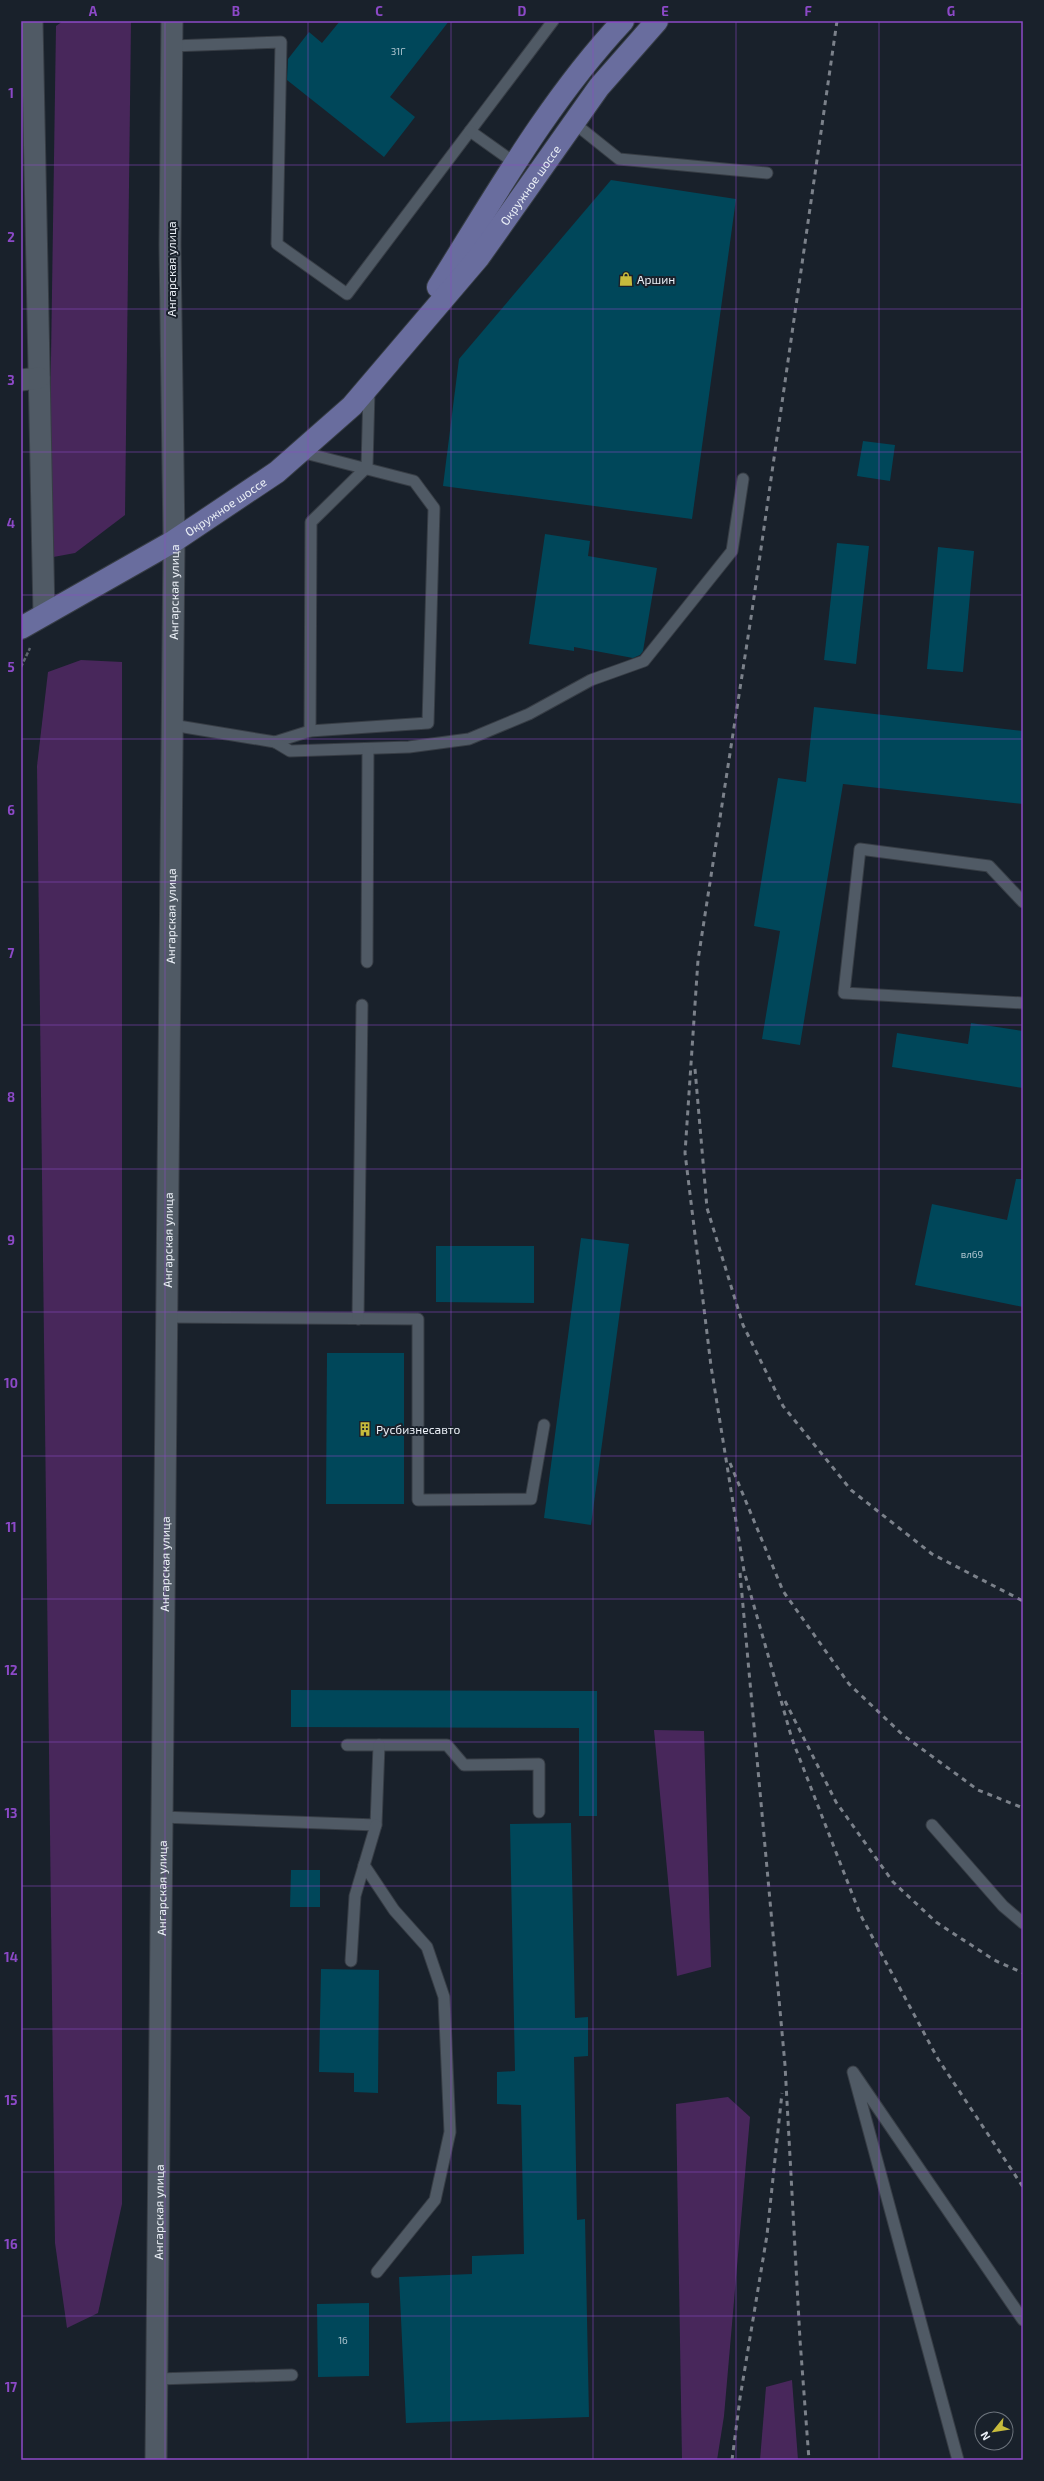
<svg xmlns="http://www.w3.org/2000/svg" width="1044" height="2481" viewBox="0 0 1044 2481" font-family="'Exo 2',sans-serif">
  <rect width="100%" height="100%" fill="#19212b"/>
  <g fill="#48275b">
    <path d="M63 21H131L125 515 75 553 48 558 56 26Z"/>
    <path d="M81 660 122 662V2204L98 2313 67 2328 55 2243 37 766 48 672Z"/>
    <path d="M654 1730 704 1731 711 1967 677 1976Z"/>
    <path d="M728 2097 750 2117 724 2416 717 2460H682L676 2104Z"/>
    <path d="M792 2380 798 2460H760L766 2387Z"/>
  </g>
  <g fill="#00475a">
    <path d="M340 21H449L390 97 415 117 384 157 287 80 288 59 309 32 322 43Z"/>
    <path d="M611 180 736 199 692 519 443 486 459 359Z"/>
    <path d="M863 441 895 445 890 481 857 476Z"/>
    <path d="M545 534 590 541 588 556 657 568 643 651 640 655 633 658 574 647V651L529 644Z"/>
    <path d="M837 543 869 546 856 664 824 660Z"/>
    <path d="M938 547 974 551 963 672 927 669Z"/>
    <path d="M814 707 1023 731V804L843 784 800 1045 762 1039 780 931 754 926 778 778 806 782Z"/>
    <path d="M971 1023 1023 1031V1088L892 1067 897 1033 968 1044Z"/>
    <path d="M1016 1179H1023V1307L915 1285 932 1204 1007 1220Z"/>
    <path d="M581 1238 629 1244 591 1525 544 1518Z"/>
    <path d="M436 1246H534V1303L436 1302Z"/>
    <path d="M327 1353H404V1504H326Z"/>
    <path d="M291 1690 597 1691V1816H579V1728L291 1727Z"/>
    <path d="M571 1823 575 2018 588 2017V2056L574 2057 577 2220 585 2219 589 2417 406 2423 399 2277 472 2274V2256L524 2254 521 2105 497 2104V2072L515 2071 510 1824Z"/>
    <path d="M291 1870H320V1907H290Z"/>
    <path d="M321 1969 379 1970 378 2093 354 2092V2073L319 2072Z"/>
    <path d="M369 2303V2376L318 2377 317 2304Z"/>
  </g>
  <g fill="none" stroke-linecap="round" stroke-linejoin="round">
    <defs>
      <g id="lane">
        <path d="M172 46 281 42 277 244 347 294 553 21"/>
        <path d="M574 123 619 159 767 173"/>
        <path d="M470 131 515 163"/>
        <path d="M172 725 275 742 310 731 428 723 434 508 414 481 301 452"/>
        <path d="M310 731 311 522 367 467 369 390"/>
        <path d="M275 742 290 751 409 747 469 739 529 714 591 680 644 661 732 551 743 479"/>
        <path d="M1023 902 989 866 860 849 844 993 1023 1003"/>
        <path d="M367 962 368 749"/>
        <path d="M167 1317 418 1319V1500L531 1499 544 1425"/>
        <path d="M358 1319 362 1005"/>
        <path d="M347 1745H447L464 1765 539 1764V1812"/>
        <path d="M162 1817 376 1825 379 1745"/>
        <path d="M932 1825 1003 1906 1023 1923"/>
        <path d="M364 1865 394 1910 427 1947 444 1997 450 2132 435 2200 377 2272"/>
        <path d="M351 1961 355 1896 376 1825"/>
        <path d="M157 2379 292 2375"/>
        <path d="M958 2460 853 2072 1023 2320"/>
      </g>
      <g id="street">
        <path d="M32 21 44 615"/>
        <path d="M21 380 39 378"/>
        <path id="s1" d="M156 2460 174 541 170 245 172 21"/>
      </g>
      <g id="primary">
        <path d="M438 287C495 196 549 100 623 21"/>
        <path id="s2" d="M21 628 174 541 277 472 352 406 479 257 599 87 657 21"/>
      </g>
    </defs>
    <use href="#lane" stroke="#373d45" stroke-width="13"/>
    <use href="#street" stroke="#373d45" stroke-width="23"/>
    <use href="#primary" stroke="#373d45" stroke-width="24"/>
    <path stroke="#5f666f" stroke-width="2.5" stroke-dasharray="4 2" stroke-linecap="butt" d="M21 667 30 648"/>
    <use href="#lane" stroke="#505a65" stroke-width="11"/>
    <use href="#street" stroke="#505a65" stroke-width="21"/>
    <use href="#primary" stroke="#696d9e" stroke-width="22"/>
    <g stroke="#7b818a" stroke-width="3" stroke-dasharray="5 5" stroke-linecap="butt">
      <path d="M837 21 752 611 698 960 685 1153 711 1366 744 1571 792 1739 860 1914 938 2059 1023 2187"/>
      <path d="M695 1069 707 1208 743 1325 783 1406 851 1490 932 1554 1023 1601"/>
      <path d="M730 1463 783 1591 849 1684 903 1735 978 1790 1023 1808"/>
      <path d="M740 1573 785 2065 800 2340 809 2460"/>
      <path d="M785 1701 836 1802 893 1882 936 1922 994 1960 1023 1973"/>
      <path d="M732 2460 740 2398 767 2235 782 2093"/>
    </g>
  </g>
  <path fill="none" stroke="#8c49c7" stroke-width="1" stroke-opacity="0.55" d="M165 21V2460M308 21V2460M451 21V2460M593 21V2460M736 21V2460M879 21V2460M21 165H1023M21 309H1023M21 452H1023M21 595H1023M21 739H1023M21 882H1023M21 1025H1023M21 1169H1023M21 1312H1023M21 1456H1023M21 1599H1023M21 1742H1023M21 1886H1023M21 2029H1023M21 2172H1023M21 2316H1023"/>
  <defs>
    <symbol id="shop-bare" viewBox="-9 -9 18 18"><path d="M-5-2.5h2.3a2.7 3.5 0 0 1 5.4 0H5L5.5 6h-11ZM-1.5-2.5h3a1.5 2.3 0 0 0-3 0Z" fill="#c7bb3c" stroke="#19212b" stroke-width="2.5" paint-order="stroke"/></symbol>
    <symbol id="building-bare" viewBox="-9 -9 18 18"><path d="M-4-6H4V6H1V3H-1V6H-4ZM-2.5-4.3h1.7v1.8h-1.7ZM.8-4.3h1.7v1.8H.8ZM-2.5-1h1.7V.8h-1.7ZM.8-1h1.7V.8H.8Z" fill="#c7bb3c" stroke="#19212b" stroke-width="2.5" paint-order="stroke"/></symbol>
  </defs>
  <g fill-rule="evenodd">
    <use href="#shop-bare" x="616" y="269" width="20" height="20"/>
    <use href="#building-bare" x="355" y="1419" width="20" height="20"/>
  </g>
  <g text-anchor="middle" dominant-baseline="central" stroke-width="4" stroke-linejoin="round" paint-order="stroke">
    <g font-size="10" fill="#b0c6d0">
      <text x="398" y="51">31Г</text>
      <text x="972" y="1254">вл69</text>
      <text x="343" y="2340">16</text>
    </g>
    <g font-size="12" fill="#ebf0f7" stroke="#19212b">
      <text stroke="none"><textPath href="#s2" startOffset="684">Окружное шоссе</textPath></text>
      <text transform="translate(171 269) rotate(-90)">Ангарская улица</text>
      <text stroke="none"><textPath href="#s2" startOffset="238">Окружное шоссе</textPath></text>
      <text stroke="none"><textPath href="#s1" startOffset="1868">Ангарская улица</textPath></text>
      <text stroke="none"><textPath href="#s1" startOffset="1544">Ангарская улица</textPath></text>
      <text stroke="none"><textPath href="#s1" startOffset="1220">Ангарская улица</textPath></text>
      <text stroke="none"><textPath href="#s1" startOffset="896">Ангарская улица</textPath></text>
      <text stroke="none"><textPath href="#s1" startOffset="572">Ангарская улица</textPath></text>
      <text stroke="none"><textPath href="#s1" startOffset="248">Ангарская улица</textPath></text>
    </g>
    <g font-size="12" fill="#ebf0f7" stroke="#19212b" text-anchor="start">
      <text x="637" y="279">Аршин</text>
      <text x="376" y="1429">Русбизнесавто</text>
    </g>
  </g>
  <rect width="1044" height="2481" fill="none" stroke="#19212b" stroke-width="44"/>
  <g transform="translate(994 2431) rotate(240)"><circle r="19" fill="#19212b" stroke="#6d747d"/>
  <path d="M0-3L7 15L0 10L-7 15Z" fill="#c7bb3c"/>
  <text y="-6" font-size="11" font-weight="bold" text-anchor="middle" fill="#ebf0f7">N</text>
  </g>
  <rect x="22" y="22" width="1000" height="2437" fill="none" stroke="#8c49c7" stroke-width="1.5"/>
  <g font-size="13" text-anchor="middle" font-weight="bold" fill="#8c49c7">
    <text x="93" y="16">A</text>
    <text x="236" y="16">B</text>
    <text x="379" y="16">C</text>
    <text x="522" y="16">D</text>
    <text x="665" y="16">E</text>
    <text x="808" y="16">F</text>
    <text x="951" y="16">G</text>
    <text x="11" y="98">1</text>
    <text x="11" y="242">2</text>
    <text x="11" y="385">3</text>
    <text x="11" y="528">4</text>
    <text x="11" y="672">5</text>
    <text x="11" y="815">6</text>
    <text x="11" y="958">7</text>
    <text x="11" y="1102">8</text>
    <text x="11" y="1245">9</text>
    <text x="11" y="1388">10</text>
    <text x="11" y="1532">11</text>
    <text x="11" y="1675">12</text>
    <text x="11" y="1818">13</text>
    <text x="11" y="1962">14</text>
    <text x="11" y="2105">15</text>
    <text x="11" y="2249">16</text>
    <text x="11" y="2392">17</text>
  </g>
</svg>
